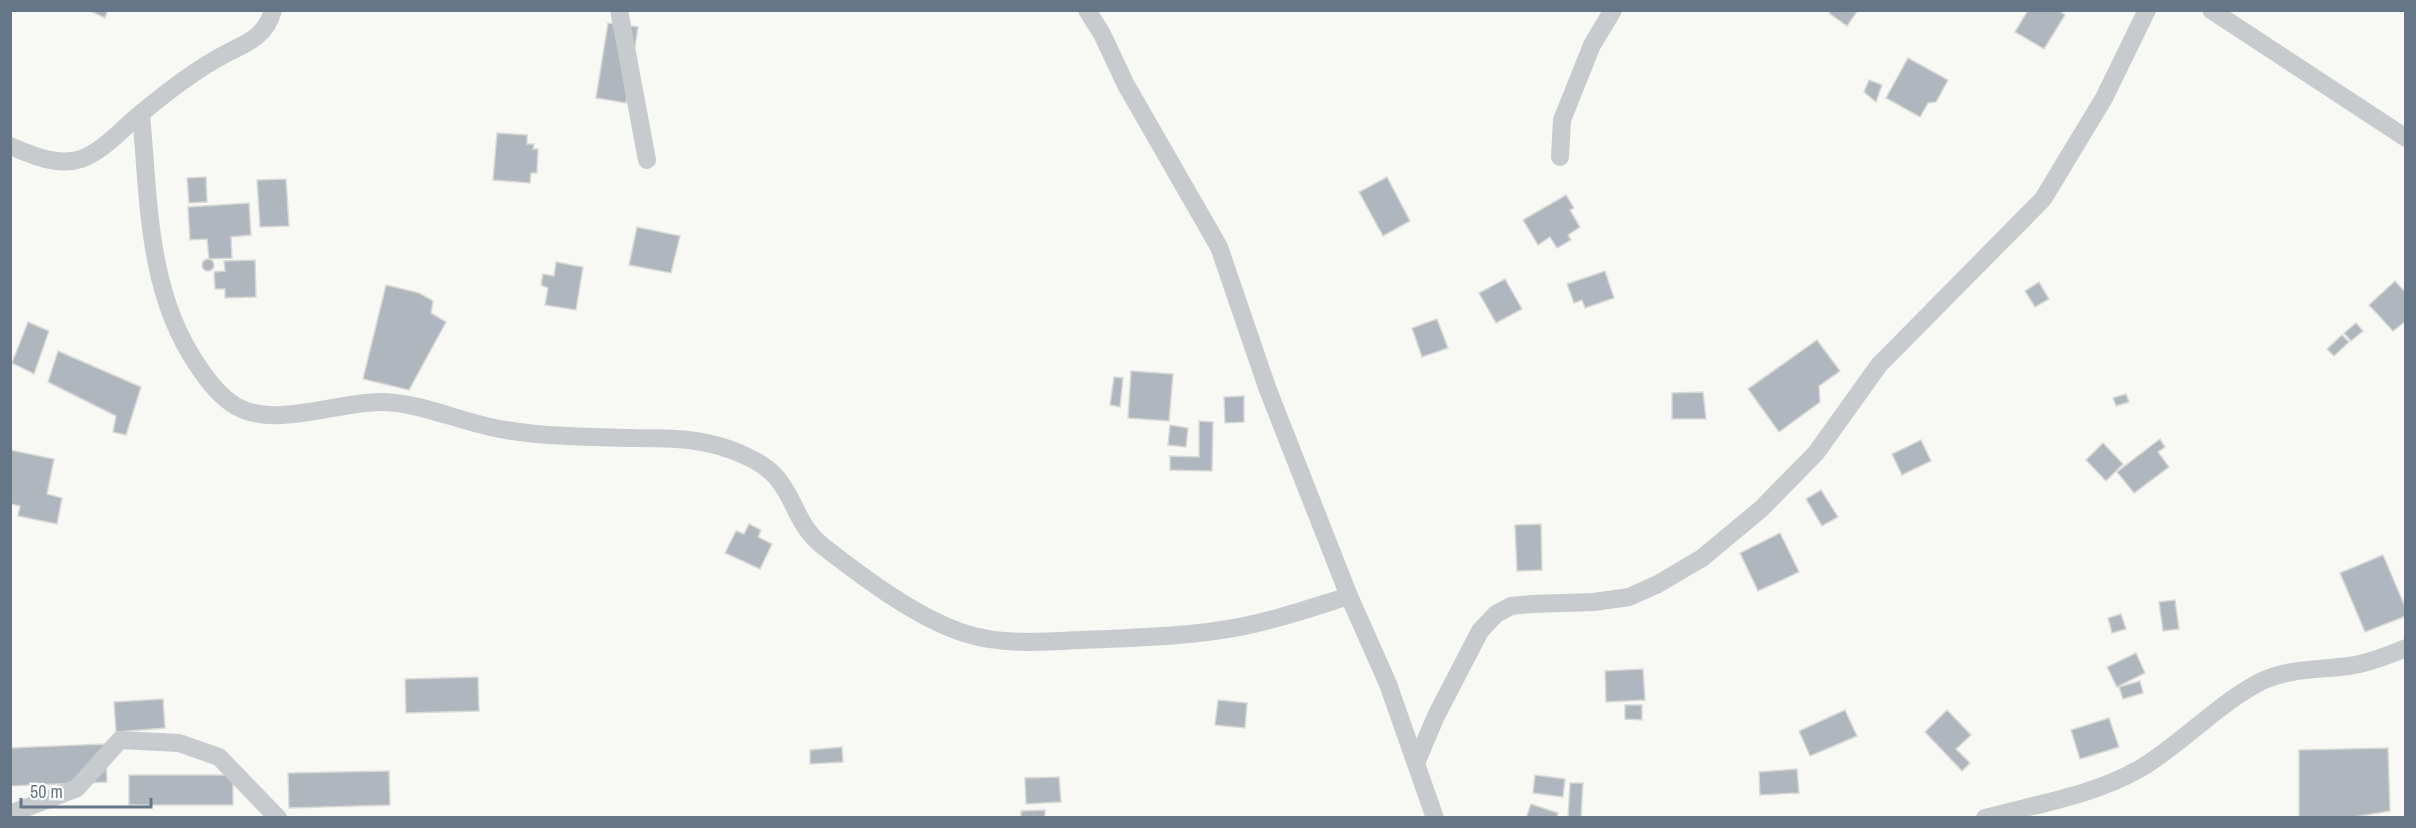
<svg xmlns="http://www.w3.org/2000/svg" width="2416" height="828" viewBox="0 0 2416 828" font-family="'Archivo Narrow',sans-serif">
  <rect width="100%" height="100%" fill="#f8f8f4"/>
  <g fill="#afb6bd" stroke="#d9d9d7" stroke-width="1.5">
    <path d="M88 10H108L105 18Z"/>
    <path d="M1831 10H1858L1847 26 1829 13Z"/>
    <path d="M2028 10H2058L2065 15 2044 49 2015 32Z"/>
    <path d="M608 23 638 27 626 103 596 98Z"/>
    <path d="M1908 58 1948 80 1936 102 1928 103 1920 117 1886 98Z"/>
    <path d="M1869 80 1882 85 1876 102 1864 92Z"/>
    <path d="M497 133 527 135V144H534L533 149H538L537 173H531L530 183 493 180Z"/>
    <path d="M206 177 207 202 189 203 187 178Z"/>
    <path d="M1387 177 1410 221 1383 236 1359 192Z"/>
    <path d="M286 179 289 226 260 227 257 180Z"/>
    <path d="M1566 195 1574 208 1570 210 1580 227 1568 235 1571 240 1557 248 1550 237 1538 245 1523 220Z"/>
    <path d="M249 203 251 235 231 237 232 258 209 259 207 239 190 240 188 207Z"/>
    <path d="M637 227 680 236 671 273 629 265Z"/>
    <circle cx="208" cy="265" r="6"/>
    <path d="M255 260 256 297 225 298V289H215L214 272 225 271 224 261Z"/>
    <path d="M556 262 583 267 576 310 545 305 548 288 541 285 543 274 554 276Z"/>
    <path d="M1605 271 1614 298 1585 308 1582 300 1574 303 1567 284Z"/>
    <path d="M1505 279 1522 309 1496 323 1479 293Z"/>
    <path d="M2395 281 2406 293V321L2393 331 2369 305Z"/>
    <path d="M2039 282 2049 299 2035 307 2025 291Z"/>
    <path d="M386 285 419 293 433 301 431 313 446 322 409 390 363 379Z"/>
    <path d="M1437 319 1448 348 1422 357 1412 328Z"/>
    <path d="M28 322 49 331 34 374 12 363Z"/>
    <path d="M2356 323 2363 331 2351 341 2344 333Z"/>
    <path d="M2342 335 2349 342 2334 356 2327 349Z"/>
    <path d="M1817 340 1840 371 1819 386 1820 402 1779 432 1748 389Z"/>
    <path d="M58 351 141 387 126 435 113 432 116 416 48 382Z"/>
    <path d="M1131 371 1173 374 1169 421 1128 418Z"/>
    <path d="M1114 377 1123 378 1120 407 1110 405Z"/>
    <path d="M1703 392 1706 419H1672V393Z"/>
    <path d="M2126 394 2129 402 2116 406 2113 398Z"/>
    <path d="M1244 396V422L1225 423 1224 397Z"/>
    <path d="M1199 421 1213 422 1212 471 1170 470V456L1199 457Z"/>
    <path d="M1170 425 1188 428 1186 447 1168 445Z"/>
    <path d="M2160 439 2165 447 2158 452 2169 467 2134 493 2117 472Z"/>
    <path d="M1921 440 1931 461 1902 475 1892 454Z"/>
    <path d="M2103 443 2123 464 2106 481 2086 460Z"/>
    <path d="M10 450 54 459 47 494 62 498 57 524 18 516 20 506 10 504Z"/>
    <path d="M1821 490 1838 517 1822 526 1806 499Z"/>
    <path d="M749 524 761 530 758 537 772 544 760 569 725 553 736 531 744 534Z"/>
    <path d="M1541 524 1542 570 1517 571 1515 525Z"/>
    <path d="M1780 533 1799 572 1758 591 1740 553Z"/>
    <path d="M2383 555 2406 609V616L2365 632 2340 573Z"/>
    <path d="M2175 600 2179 629 2163 631 2159 602Z"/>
    <path d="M2121 614 2126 629 2112 633 2108 618Z"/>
    <path d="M2136 653 2145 673 2117 687 2107 667Z"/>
    <path d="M1643 669 1645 700 1606 702 1605 671Z"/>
    <path d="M478 677 479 711 406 713 405 679Z"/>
    <path d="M2140 681 2143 693 2123 699 2119 687Z"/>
    <path d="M163 699 165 728 116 732 114 702Z"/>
    <path d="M1218 700 1247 703 1245 728 1215 725Z"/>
    <path d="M1625 705H1642V720L1625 719Z"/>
    <path d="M1845 710 1857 736 1810 756 1799 731Z"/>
    <path d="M1947 710 1971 735 1956 749 1970 763 1962 771 1925 732Z"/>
    <path d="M2109 718 2119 747 2080 759 2071 730Z"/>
    <path d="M105 744 107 782 10 786V748Z"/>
    <path d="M842 747 843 762 810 764V750Z"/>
    <path d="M2388 748 2390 811 2348 818H2299V750Z"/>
    <path d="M1797 769 1799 793 1760 795 1759 772Z"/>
    <path d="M389 771 390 805 289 808 288 773Z"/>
    <rect x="129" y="775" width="104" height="30"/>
    <path d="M1535 775 1565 779 1563 797 1533 793Z"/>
    <path d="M1059 777 1061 802 1026 804 1025 778Z"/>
    <path d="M1570 783H1583L1581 818H1568Z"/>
    <path d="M1531 804 1558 813 1557 818H1526Z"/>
    <path d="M1045 810V818H1021V811Z"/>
  </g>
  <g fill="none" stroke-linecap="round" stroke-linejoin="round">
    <g stroke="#c7cbce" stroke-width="18">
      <path d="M619 10 647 160"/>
      <path d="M1087 10 1102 34 1126 85 1219 247 1268 390 1349 596 1388 684 1435 818"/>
      <path d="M2211 10 2406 138"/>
      <path d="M141 114C149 199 147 290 196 363 206 378 216 392 231 403 269 431 336 402 380 402 422 402 464 424 506 430 549 437 592 437 635 438 660 438 686 438 711 444 733 449 763 461 777 478 797 502 796 525 824 547 864 578 918 619 967 634 1002 645 1043 642 1080 640 1140 637 1203 637 1262 622 1291 615 1320 605 1349 596"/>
      <path d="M10 146C32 155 57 167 81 159 103 151 121 130 139 115 167 92 196 69 229 52 250 42 267 34 273 10"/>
      <path d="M1560 157 1562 120 1592 45 1613 10"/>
      <path d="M1416 763 1436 716 1480 631 1496 614 1511 606 1532 604 1594 602 1629 597 1658 584 1702 558 1761 509 1816 453 1879 365 2043 199 2104 98 2147 10"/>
      <path d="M10 814 77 788 120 740 179 743 219 757 278 818"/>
      <path d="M1985 818C2037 804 2095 795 2141 768 2183 743 2216 705 2260 682 2288 668 2319 670 2349 666 2369 663 2387 656 2406 648"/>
    </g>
  </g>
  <rect width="2416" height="828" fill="none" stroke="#647688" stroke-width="24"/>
  <path d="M21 798v9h130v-9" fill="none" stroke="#647688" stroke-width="3"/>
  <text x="30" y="798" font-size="18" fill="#647688" stroke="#ffffff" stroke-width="4.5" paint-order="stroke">50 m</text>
</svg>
